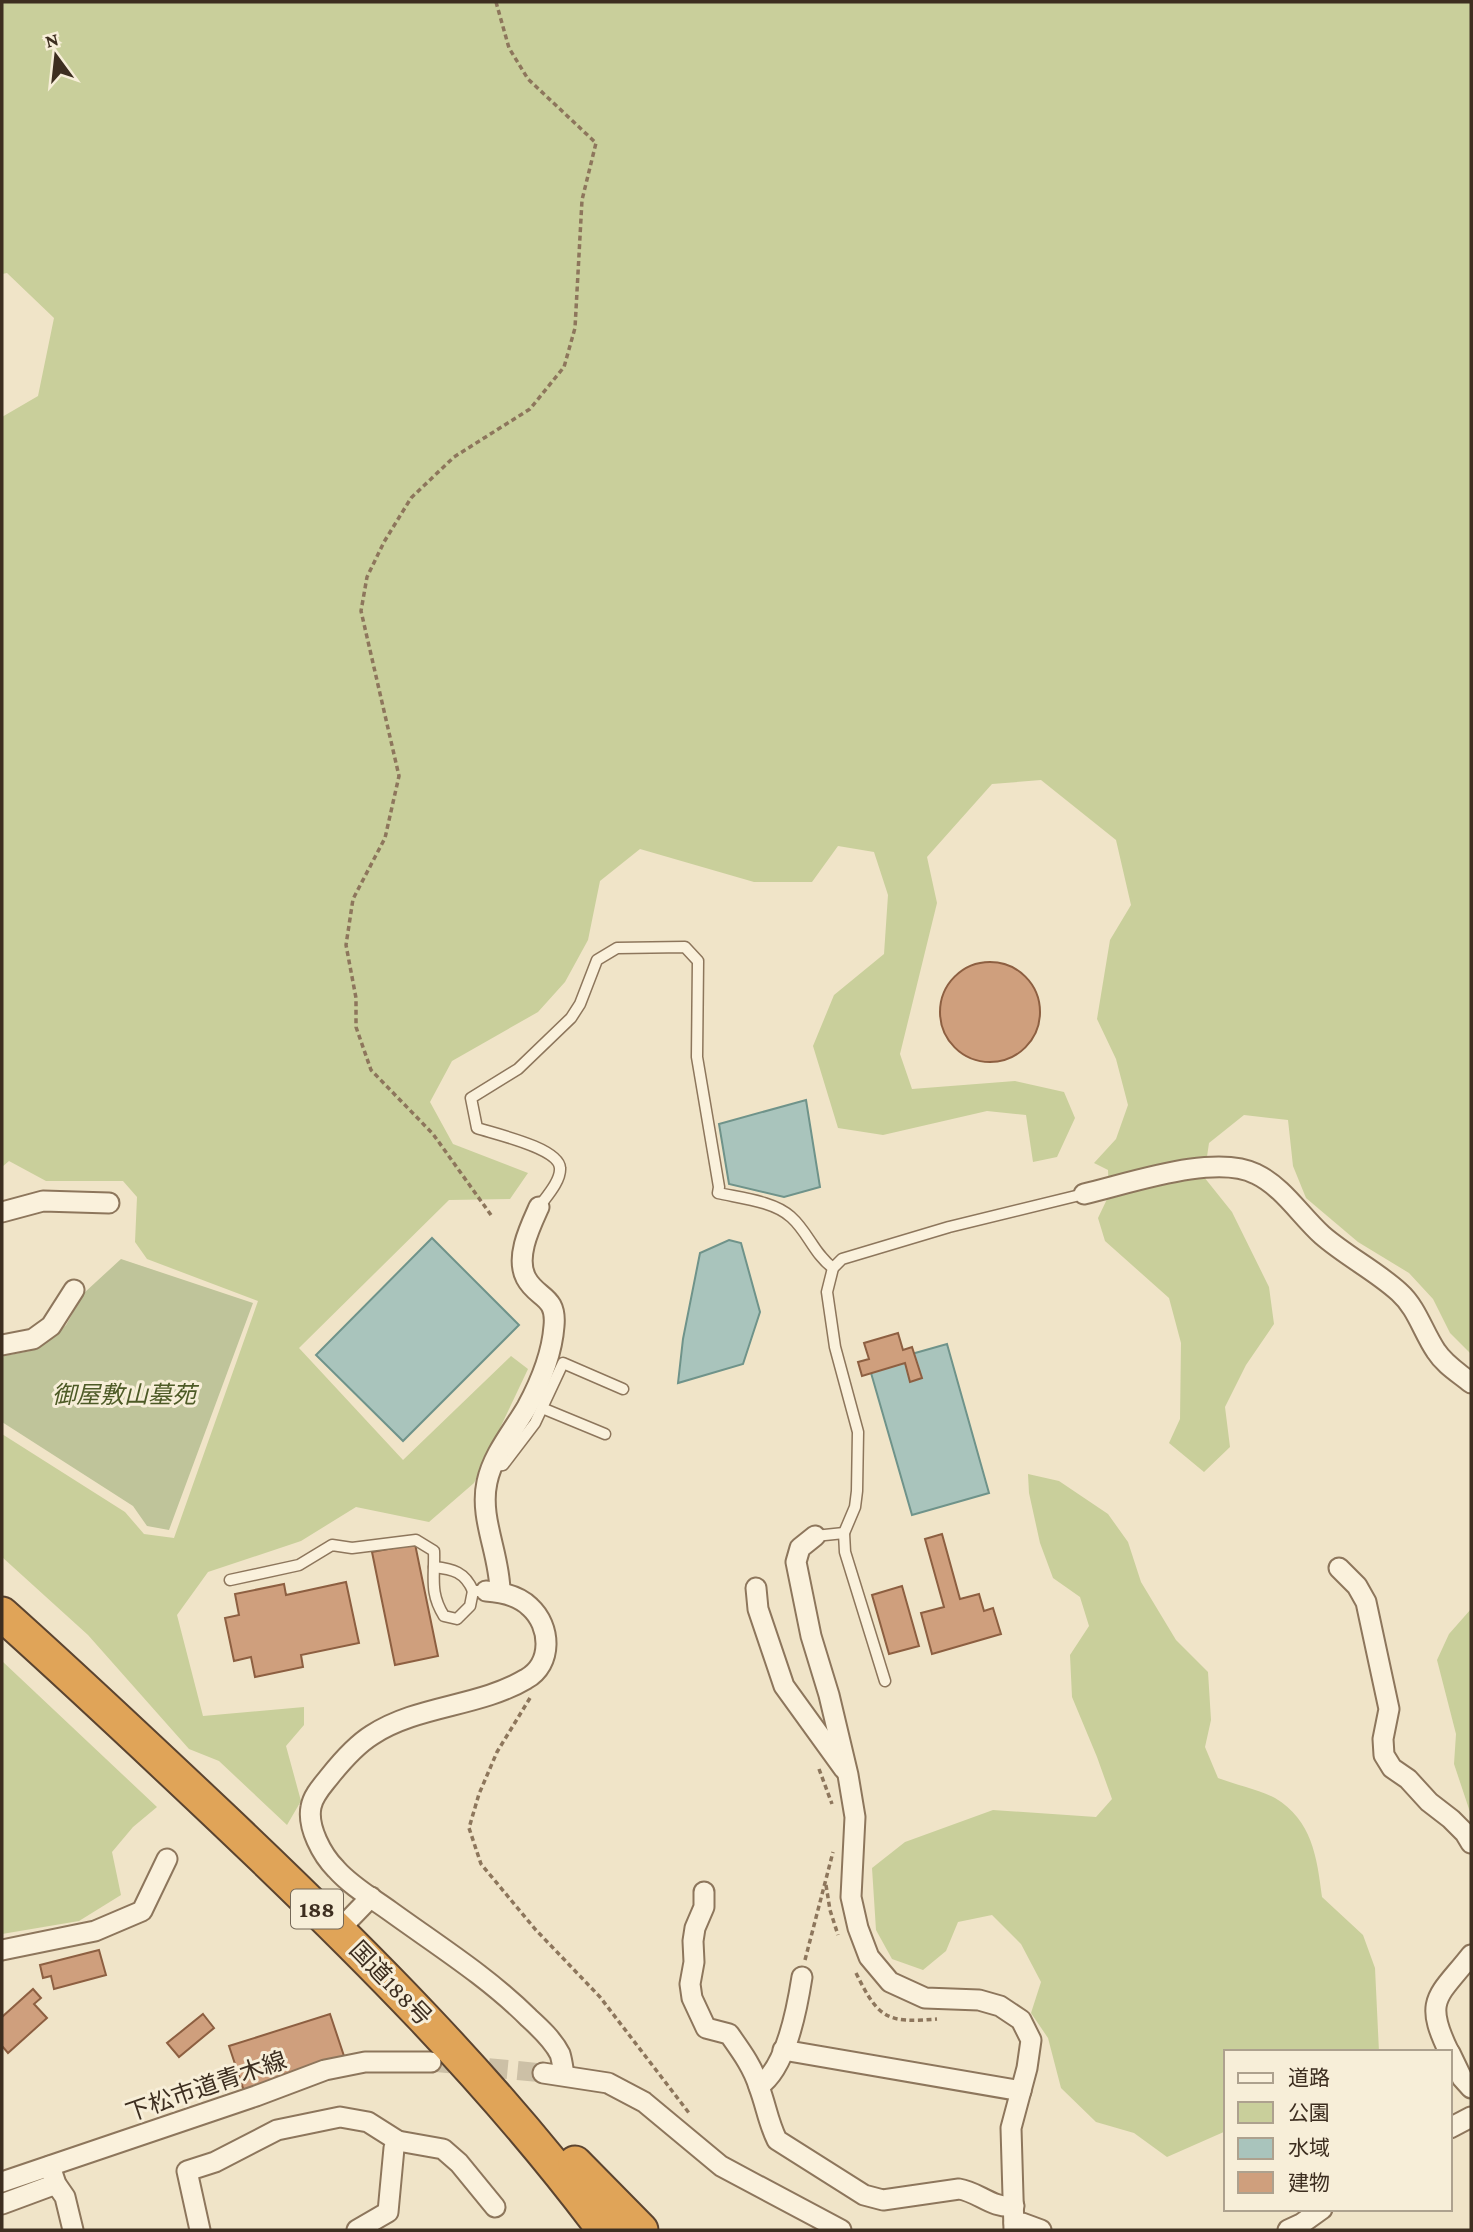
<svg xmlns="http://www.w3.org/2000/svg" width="1473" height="2232" viewBox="0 0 1473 2232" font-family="'Crimson Pro','Noto Sans JP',serif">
  <rect width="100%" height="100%" fill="#f0e4c8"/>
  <g fill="#c9cf9b">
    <path d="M2 2H1471V1354L1450 1333 1433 1299 1409 1273 1358 1242 1306 1198 1293 1166 1288 1120 1244 1115 1209 1143 1204 1177 1232 1212 1269 1287 1274 1324 1246 1365 1225 1407 1230 1447 1204 1472 1169 1443 1180 1419 1181 1343 1169 1298 1105 1241 1098 1218 1109 1195 1108 1170 1094 1163 1116 1139 1128 1105 1116 1059 1097 1019 1110 940 1131 905 1116 840 1041 780 992 784 927 857 937 903 900 1054 912 1089 1015 1081 1064 1092 1075 1118 1057 1157 1033 1162 1026 1115 987 1111 883 1135 838 1128 813 1046 834 995 884 954 888 895 874 852 838 846 812 882H754L640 849 600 881 588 940 565 982 538 1012 452 1061 430 1102 453 1144 528 1173 510 1199 449 1200 299 1348 403 1460 511 1356 528 1369 474 1483 429 1522 356 1507 301 1541 208 1572 177 1615 203 1716 304 1707V1725L286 1746 301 1801 287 1825 219 1761 189 1749 88 1635 2 1557V1434L125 1512 144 1534 174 1538 258 1301 147 1259 135 1242 137 1197 123 1181H46L9 1161 2 1167V417L38 396 54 318 7 273 2 274Z"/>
    <path d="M1028 1474 1059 1481 1108 1514 1128 1542 1141 1582 1176 1640 1208 1672 1211 1720 1205 1747 1218 1778C1236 1785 1258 1789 1275 1798 1312 1820 1317 1857 1322 1897L1363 1935 1375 1968 1379 2052H1226V2131L1167 2157 1134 2133 1096 2122 1061 2088 1048 2038 1031 2013 1041 1982 1021 1944 992 1915 958 1922 946 1951 923 1970 892 1959 876 1930 872 1868 905 1842 993 1810 1096 1817 1112 1799 1097 1757 1072 1697 1070 1655 1089 1626 1080 1597 1053 1578 1040 1543 1029 1493Z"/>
    <path d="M1471 1609V1815L1454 1764 1456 1734 1437 1660 1449 1634Z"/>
    <path d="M2 1661 157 1807 133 1827 112 1852 121 1895 79 1921 2 1934Z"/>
  </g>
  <path fill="#bfc49a" d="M121 1259 253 1303 169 1530 147 1526 133 1506 2 1422V1359L4 1356 30 1351 50 1340 66 1325 84 1293Z"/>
  <g fill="#a9c4bc" stroke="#6f938a" stroke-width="2">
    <path d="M806 1100 820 1187 784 1197 729 1184 719 1124Z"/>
    <path d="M432 1238 519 1325 403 1441 316 1355Z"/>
    <path d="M729 1240 741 1243 760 1312 743 1364 678 1383 683 1339 700 1253Z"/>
    <path d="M947 1344 989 1493 912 1515 869 1366Z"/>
  </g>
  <g fill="#cf9f7d" stroke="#8d5f41" stroke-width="2">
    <circle cx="990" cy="1012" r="50"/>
    <path d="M898 1333 903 1350 912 1347 922 1378 910 1382 905 1363 862 1376 858 1362 869 1359 864 1343Z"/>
    <path d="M942 1534 960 1599 979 1594 984 1611 993 1608 1001 1634 932 1654 921 1613 944 1607 925 1539Z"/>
    <path d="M415 1544 438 1656 395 1665 372 1552Z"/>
    <path d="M346 1582 359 1643 301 1655 303 1667 255 1677 251 1657 234 1661 225 1618 239 1615 235 1594 284 1584 286 1595Z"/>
    <path d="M902 1586 919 1646 889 1654 872 1595Z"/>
    <path d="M99 1950 106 1975 54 1989 51 1976 43 1978 40 1965Z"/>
    <path d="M33 1989 41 1998 34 2004 47 2018 8 2053 2 2046V2017Z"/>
    <path d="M203 2014 214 2028 179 2057 167 2043Z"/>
    <path d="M330 2014 345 2059 244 2091 229 2046Z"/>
  </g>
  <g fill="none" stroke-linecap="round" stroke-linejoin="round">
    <path stroke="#ccc0a6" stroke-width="19" stroke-dasharray="19 10" stroke-linecap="butt" d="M431 2062 543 2073"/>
    <defs>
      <g id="lane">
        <path d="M539 1207C546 1197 561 1181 560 1168 559 1148 495 1134 477 1128L471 1098 518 1069 571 1018 580 1004 597 960 617 948 685 947 698 961 697 1057 719 1187 718 1193C740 1198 774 1201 791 1217 808 1232 814 1254 833 1268"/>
        <path d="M542 1408 605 1434"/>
        <path d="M493 1466 503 1465 535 1423 563 1363 623 1389"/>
        <path d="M815 1536 844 1533"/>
        <path d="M434 1567C453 1569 465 1572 473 1591"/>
        <path d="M230 1580 299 1565 332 1545 352 1548 416 1540 434 1551C435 1577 429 1592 444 1616L457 1619 470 1606 473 1591H486"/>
        <path d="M885 1681 845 1552 844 1533 855 1507 857 1491 858 1432 835 1347 827 1292 833 1268 842 1259 949 1227 1084 1194"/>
      </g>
      <g id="street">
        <path d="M1084 1194C1128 1184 1215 1153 1256 1174 1283 1187 1300 1215 1322 1235 1346 1256 1376 1271 1399 1292 1417 1308 1423 1332 1436 1351 1445 1365 1459 1373 1471 1383"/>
        <path d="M2 1212 43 1201 109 1203"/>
        <path d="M2 1345 33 1339 51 1326 74 1290"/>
        <path d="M815 1536 800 1548 796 1562 811 1636 829 1695 848 1775 855 1817 851 1897 858 1928 869 1957 890 1982 925 1998 979 2000 1000 2006 1021 2020 1031 2040 1027 2068 1011 2128 1014 2230"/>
        <path d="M1339 1568 1357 1586 1366 1602 1389 1709 1383 1739 1384 1755 1392 1768 1408 1779 1429 1802 1451 1819 1465 1833 1471 1843"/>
        <path d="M756 1588 758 1609 784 1686 844 1769"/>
        <path d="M486 1591C501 1592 519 1596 530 1607 551 1626 553 1664 526 1679 479 1707 418 1705 372 1735 356 1745 342 1761 330 1776 323 1785 313 1795 311 1807 307 1827 322 1855 336 1869 351 1886 372 1898 390 1911 437 1945 488 1977 529 2018 540 2028 553 2040 560 2054 562 2060 563 2069 564 2075"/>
        <path d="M500 1592C500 1554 479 1519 487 1482 493 1454 513 1431 527 1407 540 1383 552 1353 554 1326 557 1295 537 1299 526 1278 515 1257 530 1227 539 1207"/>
        <path d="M704 1892V1907L695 1928 693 1941 694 1962 690 1984 692 1998 706 2028 729 2034C741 2051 753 2067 759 2087 766 2105 768 2122 777 2140L864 2195 883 2200 959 2189C979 2192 992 2209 1014 2206"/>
        <path d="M340 1929 371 1897"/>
        <path d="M2 1950 95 1931 142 1911 167 1859"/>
        <path d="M783 2050 1021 2091"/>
        <path d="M1449 2052C1423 1999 1438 1997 1471 1955"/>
        <path d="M1450 2053 1462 2078 1471 2088"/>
        <path d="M543 2073 608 2083 644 2102 721 2166 841 2230"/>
        <path d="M759 2086C786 2068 797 2009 802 1977"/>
        <path d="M1450 2128 1471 2117"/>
        <path d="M50 2166 56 2184 65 2197 73 2230"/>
        <path d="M2 2182 256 2096 325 2070 365 2062H431"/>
        <path d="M2 2204 56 2184"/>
        <path d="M1014 2223H1022L1041 2230"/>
        <path d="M200 2230 187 2171 215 2162 277 2130 340 2117 368 2122 398 2141 443 2149 459 2163 495 2207"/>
        <path d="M357 2230 388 2212 394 2148 398 2141"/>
        <path d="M1288 2230 1301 2224 1322 2209"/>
      </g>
      <g id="highway">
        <path d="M2 1614C77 1681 150 1750 223 1819 359 1948 492 2080 604 2230"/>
        <path d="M575 2163 641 2230"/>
      </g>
    </defs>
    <use href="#lane" stroke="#8d765c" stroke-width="13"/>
    <use href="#street" stroke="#8d765c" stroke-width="23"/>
    <use href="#highway" stroke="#5b4430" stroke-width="37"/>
    <g stroke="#8d765c" stroke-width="3.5" stroke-dasharray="5 3.5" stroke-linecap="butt">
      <path d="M491 1215 433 1134 371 1070 356 1027V998L346 945 353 899 385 838 399 776 361 611 367 577 384 542 411 498 454 457 530 409 564 367 575 328 582 200 596 143 528 79 509 48 496 2"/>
      <path d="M530 1698 497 1752 479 1794 469 1828 481 1864 535 1929 600 1997 689 2113"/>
      <path d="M819 1769 832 1804"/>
      <path d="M826 1885 830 1910 838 1935"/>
      <path d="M805 1960 833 1852"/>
      <path d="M856 1973C879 2020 888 2023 937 2019"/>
    </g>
    <use href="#lane" stroke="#faf1dc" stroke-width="10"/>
    <use href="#street" stroke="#faf1dc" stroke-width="19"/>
    <use href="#highway" stroke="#e0a458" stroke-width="33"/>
  </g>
  <g text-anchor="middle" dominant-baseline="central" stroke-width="6" stroke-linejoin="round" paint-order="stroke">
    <rect fill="#f7eed8" stroke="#756857" stroke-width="2" x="291" y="1889.5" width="52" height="39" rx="5"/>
    <g font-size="23" font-weight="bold" fill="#3d2e20">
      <text x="317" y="1909">188</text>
    </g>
    <g font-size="24" font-style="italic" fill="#4d5a26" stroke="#f7eed8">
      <text x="124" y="1394">御屋敷山墓苑</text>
    </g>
    <g font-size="24" fill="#3d2e20" stroke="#f7eed8">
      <text transform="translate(391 1983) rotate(46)">国道188号</text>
      <text transform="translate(206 2086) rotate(-19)">下松市道青木線</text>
    </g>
  </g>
  <rect width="1473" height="2232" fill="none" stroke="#3d2e20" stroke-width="7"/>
  <rect x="1224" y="2050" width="228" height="161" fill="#f7eed8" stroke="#ada18e" stroke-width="2"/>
  <rect x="1238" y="2073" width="35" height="10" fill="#faf1dc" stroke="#ada18e" stroke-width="2"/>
  <text x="1288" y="2085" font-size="21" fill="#3d2e20">道路</text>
  <rect x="1238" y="2102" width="35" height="21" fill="#c9cf9b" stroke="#ada18e" stroke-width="2"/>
  <text x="1288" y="2120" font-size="21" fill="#3d2e20">公園</text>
  <rect x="1238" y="2138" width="35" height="21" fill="#a9c4bc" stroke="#ada18e" stroke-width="2"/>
  <text x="1288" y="2155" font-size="21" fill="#3d2e20">水域</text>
  <rect x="1238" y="2172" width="35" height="21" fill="#cf9f7d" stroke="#ada18e" stroke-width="2"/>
  <text x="1288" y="2190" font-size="21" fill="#3d2e20">建物</text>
  <g transform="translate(56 56) rotate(345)" stroke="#f7eed8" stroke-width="5" paint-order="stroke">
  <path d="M0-5L12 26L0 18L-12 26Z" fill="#3d2e20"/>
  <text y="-10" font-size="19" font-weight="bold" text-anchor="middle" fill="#3d2e20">N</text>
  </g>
</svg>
